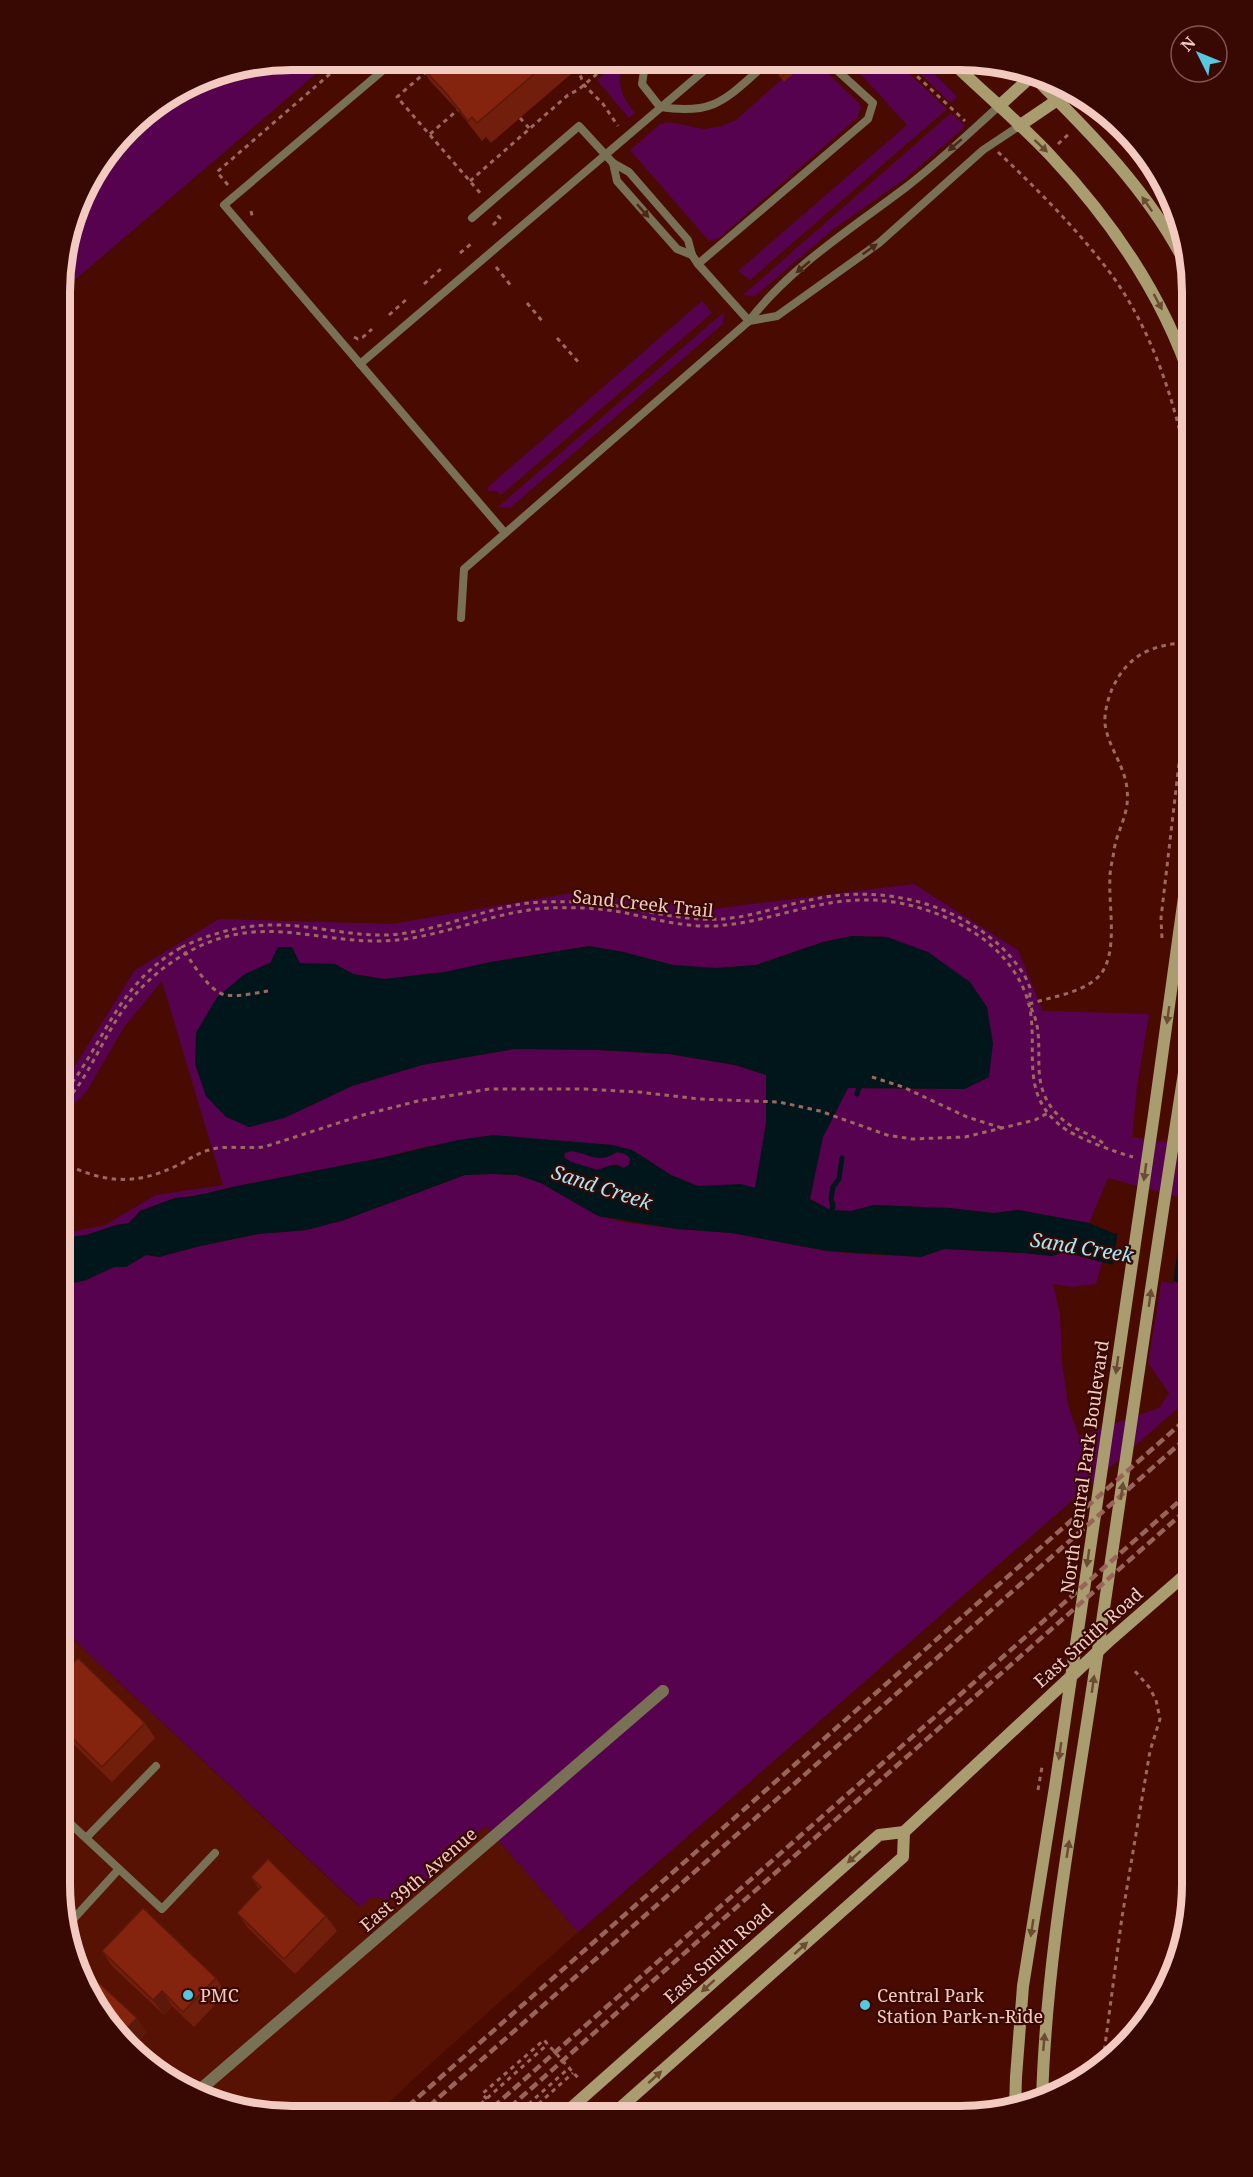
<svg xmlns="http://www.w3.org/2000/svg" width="1253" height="2177" viewBox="0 0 1253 2177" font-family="'Noto Serif',serif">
  <rect width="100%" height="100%" fill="#490b01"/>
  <path fill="#581204" d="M60 1627 359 1907 372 1897 402 1901 486 1826 578 1932 419 2074 376 2115H262L203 2099 151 2069 99 2014 72 1959 60 1884Z"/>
  <g fill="#57024f" fill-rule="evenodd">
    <path d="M293 60H332L62 291V263L84 190 139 118 204 78Z"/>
    <path d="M617 62H624C615 82 622 98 635 113L629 118 597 80Z"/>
    <path d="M801 63H817L859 103 861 108 857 118 719 238 709 241 630 150 660 124 669 122 704 129 722 126 736 120 782 79 785 82Z"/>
    <path d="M849 63 899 64 947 109 750 280 738 271 907 125 868 82Z"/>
    <path d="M910 64H925L957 97 951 103Z"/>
    <path d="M951 113 965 126 959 132 906 178 831 231 755 296 743 295Z"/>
    <path d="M702 301 712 313 501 495 497 491H489L487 488Z"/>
    <path d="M724 312 723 324 510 508 498 507Z"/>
    <path d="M914 884 1018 950 1043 1011 1149 1014 1137 1087 1132 1137 1193 1146V1201L1108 1178 1089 1223 1018 1210 994 1213 949 1208 874 1205 851 1211 830 1210 810 1199 718 1187 698 1186 671 1175 632 1150 493 1135 420 1148 381 1158 242 1185 194 1196 175 1198 140 1211 129 1223 116 1225 86 1235 61 1238V1234L105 1225 156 1195 223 1185 162 981 124 1027 87 1091 61 1117V1088L135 970 219 919 392 924 571 893 712 909ZM852 936 887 937 965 1089 848 1088 766 1075 735 1065 669 1054 598 1050 514 1049 422 1065 352 1086 284 1118 245 974 270 963 335 964 353 974 384 979 445 972 491 962 589 946 623 952 673 965 715 968 756 965 823 942Z"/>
    <path d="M571 1151C590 1154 598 1164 617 1152L625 1154 630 1158 629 1166 623 1168 617 1164 597 1170 571 1162 564 1157 565 1153Z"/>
    <path d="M492 1174 517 1175 541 1183 598 1216 628 1223 677 1229 732 1233 827 1251 858 1254 921 1257 944 1249 1024 1253 1052 1256 1064 1252 1102 1262 1096 1284 1072 1287 1053 1284 1060 1315 1062 1363 1068 1405 1079 1436 1159 1408 1169 1393 1148 1363 1162 1278 1177 1282 1193 1300V1338L1190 1349 1193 1351V1395L578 1932 486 1826 402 1901 372 1897 360 1907 60 1627 61 1286 86 1280 114 1267H126L146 1254 159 1257 200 1246 259 1234 307 1230 344 1220 465 1175Z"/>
  </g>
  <g fill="#00161b" fill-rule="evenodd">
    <path d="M852 936 887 937 928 952 970 982 987 1007 993 1043 989 1077 965 1089 848 1088 823 1137 810 1199 830 1210 851 1211 874 1205 949 1208 994 1213 1018 1210 1089 1223 1113 1233 1193 1244V1300L1177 1282 1064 1252 1052 1256 1024 1253 944 1249 921 1257 827 1251 732 1233 677 1229 598 1216 541 1183 517 1175 492 1174 465 1175 344 1220 307 1230 259 1234 200 1246 159 1257 146 1255 126 1267H114L86 1280 61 1286V1262L63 1261 68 1245V1237L86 1235 116 1225 129 1223 140 1211 175 1198 194 1196 242 1185 381 1158 458 1140 493 1135 613 1145 632 1150 671 1175 698 1186 741 1184 755 1188 766 1123V1075L735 1065 669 1054 598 1050 514 1049 422 1065 352 1086 284 1118 249 1127 226 1117 206 1096 195 1064 196 1033 217 997 245 974 270 963 278 947H292L300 963 335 964 353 974 384 979 445 972 491 962 589 946 623 952 673 965 715 968 756 965 823 942ZM571 1151C590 1154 598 1164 617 1152L625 1154 630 1158 629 1165 623 1168C613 1161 608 1167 597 1170L571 1162 564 1157 565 1153Z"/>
    <path d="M1193 1787 1192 1900 1190 1910C1183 1874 1186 1823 1193 1787Z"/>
  </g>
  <path fill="#490b01" d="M1118 1230 1179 1240 1173 1284 1112 1269Z"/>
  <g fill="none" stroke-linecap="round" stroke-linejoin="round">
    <g stroke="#00161b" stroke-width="5">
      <path d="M126 135 174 96"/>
      <path d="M857 1094 860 1084"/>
      <path d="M830 1216 833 1206 831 1199 833 1187 839 1179 842 1158"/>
      <path d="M1193 1681V1673"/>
    </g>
    <g stroke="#9c695f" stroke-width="3" stroke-dasharray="4.5 4.5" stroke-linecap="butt">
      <path d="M904 64 965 121"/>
      <path d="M577 67 584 85 603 104 618 126"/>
      <path d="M427 71 397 97 481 194"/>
      <path d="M1089 115 1095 110"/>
      <path d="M520 118 530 129"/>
      <path d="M430 134 460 108"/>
      <path d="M1058 144 1071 132"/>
      <path d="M998 152C1038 190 1078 230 1111 274 1157 337 1179 416 1193 492"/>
      <path d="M470 181 568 95 578 90 611 62"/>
      <path d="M228 185 217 172 346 60"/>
      <path d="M251 211 253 219"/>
      <path d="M493 225 500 218 495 213"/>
      <path d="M460 253 471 244"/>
      <path d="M496 267 512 287"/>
      <path d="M424 284 443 267"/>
      <path d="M527 303 543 322"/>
      <path d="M389 315 408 298"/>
      <path d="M354 337 358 339 363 337 372 329"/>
      <path d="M557 338 581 365"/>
      <path d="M1162 938 1161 918 1193 643"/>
      <path d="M268 991C255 993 239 997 226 995 210 993 190 960 182 947 220 929 256 922 297 926 328 929 357 936 388 935 440 932 488 905 540 902 565 901 592 902 617 906 652 912 685 921 721 919 752 917 780 906 810 900 875 885 947 899 998 944 1010 955 1025 972 1030 988 1031 992 1029 998 1029 1002"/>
      <path d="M1029 1004C1050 997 1084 993 1100 975 1119 952 1108 905 1110 877 1110 868 1113 859 1114 850 1118 827 1130 814 1127 789 1125 766 1108 747 1105 724 1104 713 1108 699 1112 689 1129 652 1155 644 1193 642"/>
      <path d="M1031 1008C1050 1045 1023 1083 1061 1118 1074 1131 1092 1133 1105 1145"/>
      <path d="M872 1077 903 1087 967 1117 1002 1128"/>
      <path d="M61 1097C106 1043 115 985 182 947"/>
      <path d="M61 1107C86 1081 98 1049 117 1019 137 987 166 962 200 946 265 916 316 942 381 941 439 940 491 911 549 908 573 907 598 908 621 912 651 918 681 927 712 926 765 924 814 899 867 900 904 900 941 912 973 932 1002 950 1027 981 1031 1016 1036 1057 1022 1095 1061 1126 1074 1137 1115 1152 1133 1157"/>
      <path d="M61 1161C100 1183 135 1186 176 1166 187 1161 197 1153 209 1150 224 1145 246 1149 264 1147L363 1115 418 1101 489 1089H585L639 1092 699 1099 779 1102 820 1111 887 1135 912 1139 965 1137 1035 1120 1048 1113"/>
      <path d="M1183 1170 1193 1169"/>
      <path d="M1038 1790 1042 1767"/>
      <path d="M1102 2068 1122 1917 1150 1751 1160 1719 1156 1700 1149 1687 1134 1670"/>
      <path d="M487 2099 482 2094 544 2040 579 2079"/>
      <path d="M643 2114 709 2111"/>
      <path d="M467 2116 548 2044"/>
      <path d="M515 2116 569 2068"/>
      <path d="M525 2116 573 2073"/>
    </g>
    <g stroke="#797155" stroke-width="8">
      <path d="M394 61 224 205 505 533"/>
      <path d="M654 62 644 71 642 84 660 107C717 116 727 97 767 63"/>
      <path d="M613 163 617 181 677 249 692 255"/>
      <path d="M472 218 579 126 613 163 629 172 688 240 692 255 698 264"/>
      <path d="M749 321 698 264 868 119 873 103 829 63"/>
      <path d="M749 321 777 316 879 243 983 150 1019 126"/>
      <path d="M360 364 713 63"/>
      <path d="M461 618 464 569 749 321C789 268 852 228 905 188 938 163 968 134 999 106"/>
      <path d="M60 1814 162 1909 215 1853"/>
      <path d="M86 1838 156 1766"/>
      <path d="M67 1926 119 1869"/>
    </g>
    <path stroke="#797155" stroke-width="12" d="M195 2094 663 1691"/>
    <g stroke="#a99c6e" stroke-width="12">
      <path d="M954 64C985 94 1020 123 1050 155 1112 221 1165 298 1193 386"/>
      <path d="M1029 72C1089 131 1153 195 1189 271"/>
      <path d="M999 106 1034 74"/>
      <path d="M1019 126 1072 90"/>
      <path d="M1042 2101C1046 1956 1074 1813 1095 1670 1127 1452 1158 1234 1193 1016"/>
      <path d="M1015 2108 1016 2077 1023 1986 1055 1787 1154 1114 1193 832"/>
      <path d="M562 2116 879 1835 904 1832 1108 1642 1193 1568"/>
      <path d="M611 2116 903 1857 904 1832"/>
    </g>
    <g stroke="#98645a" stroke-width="4.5" stroke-dasharray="9 4.5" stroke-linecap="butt">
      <path d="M398 2115 1193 1413"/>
      <path d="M419 2115 1193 1432"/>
      <path d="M483 2116 1193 1489"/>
      <path d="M500 2116 1193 1504"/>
    </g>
  </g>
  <g fill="#721e0c">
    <path d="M418 61 597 62 587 71 578 68 491 143 486 137 482 141 460 113 431 82 417 62Z"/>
    <path d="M769 63H799L801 67 784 82Z"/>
    <path d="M60 1677 145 1723 155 1738 112 1782 60 1731Z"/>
    <path d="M251 1877 326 1916 337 1931 295 1974 248 1928 237 1913 259 1889Z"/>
    <path d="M102 1951 216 1978 226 1993 194 2027 172 2006 164 2015 112 1966Z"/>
  </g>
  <g fill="#5c180a">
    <path d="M162 1991 172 2006 164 2015 153 2000Z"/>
    <path d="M137 2018 147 2033 132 2049 120 2036Z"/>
  </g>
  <g fill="#84230e" stroke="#5c180a" stroke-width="1.5">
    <path d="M418 61 548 62 477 123 472 117 468 121 446 93 417 62Z"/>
    <path d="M769 63H797L781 77Z"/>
    <path d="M78 1658 145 1723 102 1767 60 1726V1677Z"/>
    <path d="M268 1859 326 1916 284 1959 237 1913 261 1887 251 1877Z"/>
    <path d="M143 1908 216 1978 183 2012 162 1991 153 2000 102 1951Z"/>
    <path d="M72 1958 137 2018 120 2036 99 2014Z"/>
  </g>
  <defs><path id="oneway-solid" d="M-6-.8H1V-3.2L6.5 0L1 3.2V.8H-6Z" transform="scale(1.5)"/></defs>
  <g fill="#4c281b">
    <use href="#oneway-solid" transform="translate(955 145) rotate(139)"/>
    <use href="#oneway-solid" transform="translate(643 211) rotate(49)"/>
    <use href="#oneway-solid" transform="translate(870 249) rotate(-35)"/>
    <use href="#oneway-solid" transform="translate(803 267) rotate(140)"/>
  </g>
  <g fill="#6b4b33">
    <use href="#oneway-solid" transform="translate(1041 146) rotate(43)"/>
    <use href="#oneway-solid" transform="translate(1147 204) rotate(-125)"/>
    <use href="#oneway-solid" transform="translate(1158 302) rotate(62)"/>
    <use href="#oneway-solid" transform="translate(1168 1015) rotate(98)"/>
    <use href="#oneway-solid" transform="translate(1145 1172) rotate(98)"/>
    <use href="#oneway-solid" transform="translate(1150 1298) rotate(-82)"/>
    <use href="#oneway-solid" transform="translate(1117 1365) rotate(98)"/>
    <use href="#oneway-solid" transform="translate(1122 1491) rotate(-82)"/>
    <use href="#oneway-solid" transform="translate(1088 1558) rotate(98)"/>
    <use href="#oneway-solid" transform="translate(1093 1684) rotate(-82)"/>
    <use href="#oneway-solid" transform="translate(1060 1751) rotate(98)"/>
    <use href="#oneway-solid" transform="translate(1068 1849) rotate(-81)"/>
    <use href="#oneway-solid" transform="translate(854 1857) rotate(138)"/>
    <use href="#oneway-solid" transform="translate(1032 1928) rotate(99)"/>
    <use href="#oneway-solid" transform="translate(801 1948) rotate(-42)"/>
    <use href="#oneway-solid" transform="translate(708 1986) rotate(138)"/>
    <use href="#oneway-solid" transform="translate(1044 2042) rotate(-85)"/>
    <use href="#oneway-solid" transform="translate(655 2077) rotate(-42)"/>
  </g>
  <g fill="#56c9e1" stroke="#380902" stroke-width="2">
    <circle cx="188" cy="1995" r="6"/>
    <circle cx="865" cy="2005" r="6"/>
  </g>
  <g text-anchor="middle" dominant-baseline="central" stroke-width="4.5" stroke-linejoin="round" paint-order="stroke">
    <g font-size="18" fill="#f2cac0" stroke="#380902">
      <text transform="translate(643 903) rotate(6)">Sand Creek Trail</text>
      <text transform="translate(1084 1467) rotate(-82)">North Central Park Boulevard</text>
      <text transform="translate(1088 1637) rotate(-42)">East Smith Road</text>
      <text transform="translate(418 1879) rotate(-41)">East 39th Avenue</text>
      <text transform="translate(718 1953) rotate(-42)">East Smith Road</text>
    </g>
    <g font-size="18" fill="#f2cac0" stroke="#380902" text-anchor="start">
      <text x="200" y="1995">PMC</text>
      <text x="877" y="1995">Central Park<tspan x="877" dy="21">Station Park-n-Ride</tspan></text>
    </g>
    <g font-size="20" font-style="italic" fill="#9deafc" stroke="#380902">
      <text transform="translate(602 1187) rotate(18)">Sand Creek</text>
      <text transform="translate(1082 1247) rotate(9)">Sand Creek</text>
    </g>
  </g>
  <path d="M0 0H1253V2177H0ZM292 70H960A222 222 0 0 1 1182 292V1884A222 222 0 0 1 960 2106H292A222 222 0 0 1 70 1884V292A222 222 0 0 1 292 70Z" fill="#380902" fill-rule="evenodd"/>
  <path fill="none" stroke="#f2cac0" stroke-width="8" d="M292 70H960A222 222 0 0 1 1182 292V1884A222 222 0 0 1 960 2106H292A222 222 0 0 1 70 1884V292A222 222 0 0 1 292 70Z"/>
  <g transform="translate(1199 54) rotate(313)"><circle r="28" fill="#380902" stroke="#82564e" stroke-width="1.5"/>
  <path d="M0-4.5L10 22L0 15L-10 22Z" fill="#56c9e1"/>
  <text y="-9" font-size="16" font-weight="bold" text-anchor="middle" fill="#f2cac0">N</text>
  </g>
</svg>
